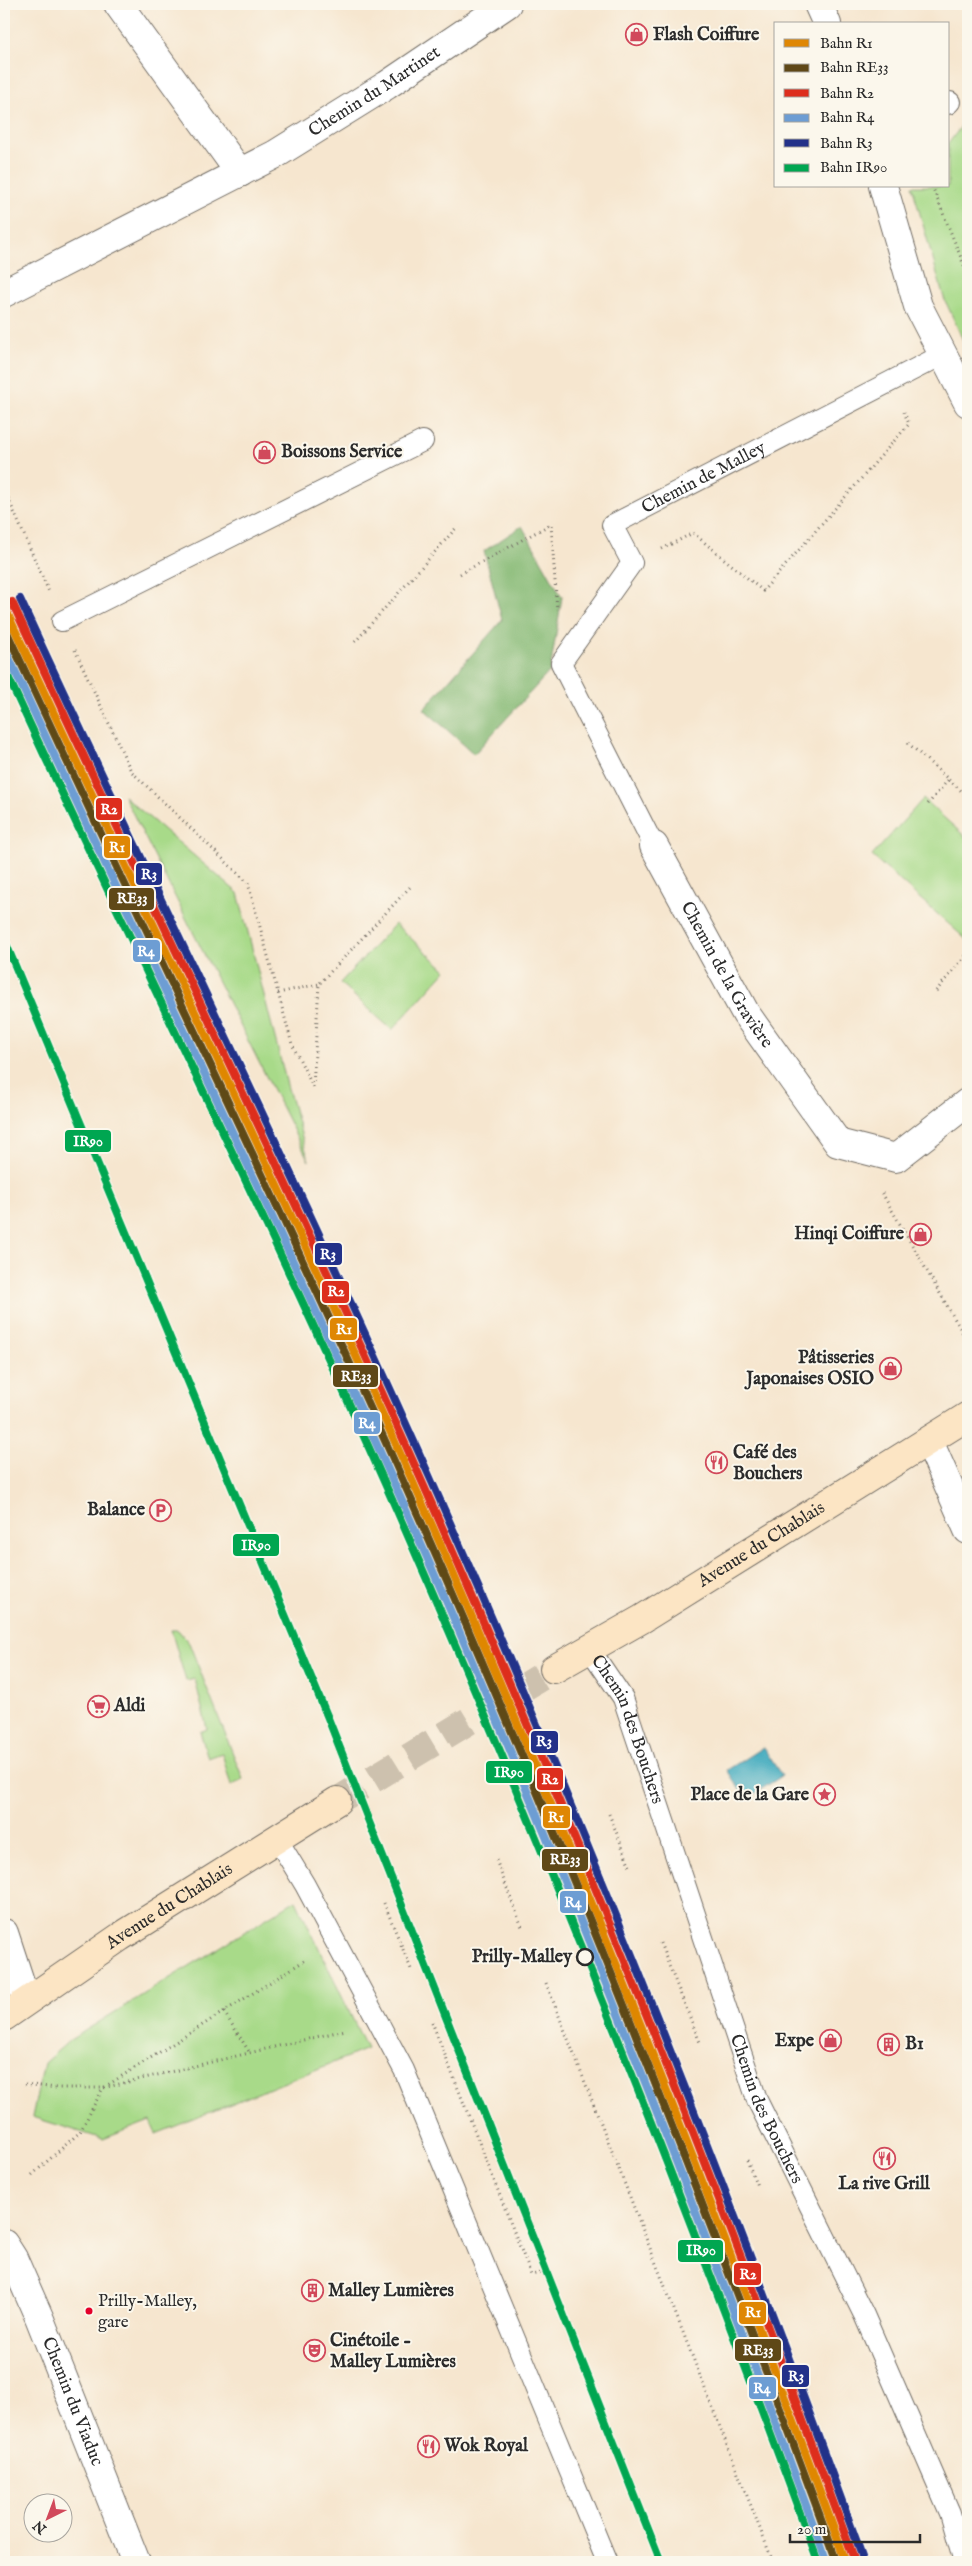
<svg xmlns="http://www.w3.org/2000/svg" width="972" height="2566" viewBox="0 0 972 2566" font-family="'IM FELL English',serif">
  <rect width="100%" height="100%" fill="#fbf7ec"/>
  <filter id="ink" filterUnits="userSpaceOnUse"><feTurbulence type="fractalNoise" baseFrequency=".02" numOctaves="2"/><feDisplacementMap in="SourceGraphic" scale="10" xChannelSelector="R" yChannelSelector="G"/><feConvolveMatrix kernelMatrix="1 2 1 2 8 2 1 2 1" color-interpolation-filters="sRGB"/></filter>
  <filter id="wash" filterUnits="userSpaceOnUse"><feTurbulence type="fractalNoise" baseFrequency=".0096" numOctaves="4" result="noise"/><feDisplacementMap in="SourceGraphic" scale="20" xChannelSelector="R" yChannelSelector="G"/><feGaussianBlur stdDeviation="1.12" result="paint"/><feColorMatrix in="noise" values="0 0 0 0 0 0 0 0 0 0 0 0 0 0 0 0 0 1.4 0 .05"/><feComposite in="paint" operator="in"/></filter>
  <g filter="url(#wash)">
    <rect width="100%" height="100%" fill="#f6e6cf"/>
    <g fill="#a8da89" stroke="#6a825a">
      <path d="M968 117V351L944 298 912 186H948V144Z"/>
      <path d="M124 796 238 893 287 1085 309 1161Z"/>
      <path d="M923 799 968 839V941L872 856Z"/>
      <path d="M395 924 446 970 392 1030 340 983Z"/>
      <path d="M171 1630H178L189 1643 243 1779 231 1786 222 1753 208 1758 200 1732 207 1729 195 1679 186 1681Z"/>
      <path d="M296 1900 367 2049 156 2134 150 2121 103 2139 32 2117 44 2063 70 2040Z"/>
    </g>
    <path fill="#86ba75" stroke="#587250" d="M522 526 562 597 550 671 474 754 424 709 502 620 484 551Z"/>
    <path fill="#3da9bd" stroke="#346a74" d="M763 1747 782 1776 746 1799 727 1770Z"/>
  </g>
  <g filter="url(#ink)">
    <g fill="none" stroke-linecap="round" stroke-linejoin="round">
      <path stroke="#cdc1ae" stroke-width="28" stroke-dasharray="28 14" stroke-linecap="butt" d="M337 1801 554 1669"/>
      <defs>
        <g id="service">
          <path d="M948 104 950 102"/>
          <path d="M62 621 423 441"/>
          <path id="s1" d="M654 846 561 663 632 563 612 525 942 355"/>
          <path id="s2" d="M589 1648 623 1698 757 2100 864 2315 950 2513 964 2562"/>
          <path d="M276 1837 305 1885 404 2070 607 2562"/>
        </g>
        <g id="minor">
          <path d="M118 4 240 173"/>
          <path d="M818 4 827 24"/>
          <path d="M883 186 918 306 968 403"/>
          <path id="s3" d="M4 293 276 154 387 85 507 4"/>
          <path id="s4" d="M654 846 746 1014 838 1143 896 1158 968 1102"/>
          <path d="M929 1441 968 1530"/>
          <path d="M4 1933 26 2000"/>
          <path id="s5" d="M4 2244 13 2258 39 2317 136 2562"/>
        </g>
        <g id="secondary">
          <path id="s6" d="M554 1669 642 1619 968 1416"/>
          <path id="s7" d="M4 2017 120 1937 337 1801"/>
        </g>
      </defs>
      <use href="#service" stroke="#726c64" stroke-width="22"/>
      <use href="#minor" stroke="#726c64" stroke-width="30"/>
      <use href="#secondary" stroke="#726c64" stroke-width="30"/>
      <g stroke="#726c64" stroke-width="3" stroke-dasharray="1 4" stroke-linecap="butt">
        <path d="M932 186 968 275"/>
        <path d="M4 489 49 592"/>
        <path d="M662 549 693 533 763 591 909 424 904 412"/>
        <path d="M460 574 551 524 557 610"/>
        <path d="M355 642 457 527"/>
        <path d="M75 650 131 771 248 883 292 1044 313 1087"/>
        <path d="M908 743 968 797"/>
        <path d="M928 804 949 779"/>
        <path d="M936 991 968 953"/>
        <path d="M278 993 319 984"/>
        <path d="M313 1087 319 984 411 886"/>
        <path d="M882 1193 968 1342"/>
        <path d="M609 1814 631 1869"/>
        <path d="M496 1860 522 1927"/>
        <path d="M384 1903 411 1969"/>
        <path d="M660 1943 701 2045"/>
        <path d="M546 1983 773 2562"/>
        <path d="M224 2012 250 2053"/>
        <path d="M432 2022 531 2275 547 2272 657 2562"/>
        <path d="M25 2084 56 2088H103L307 1959"/>
        <path d="M747 2160 757 2186"/>
        <path d="M32 2175 80 2132 103 2088 345 2030"/>
      </g>
      <use href="#service" stroke="#fff" stroke-width="20"/>
      <use href="#minor" stroke="#fff" stroke-width="28"/>
      <use href="#secondary" stroke="#fce5c4" stroke-width="28"/>
      <defs>
        <path id="rail-1" d="M4 606C140 901 284 1192 416 1489 572 1841 713 2200 846 2562"/>
        <path id="rail-2" d="M4 626C137 915 278 1200 407 1490 564 1842 704 2201 837 2562"/>
        <path id="rail-3" d="M12 602C148 897 292 1189 424 1486 580 1838 722 2197 854 2559"/>
        <path id="rail-4" d="M4 647C134 930 272 1208 398 1492 555 1843 695 2201 827 2562"/>
        <path id="rail-5" d="M20 599C156 894 300 1185 432 1482 589 1835 730 2194 862 2556"/>
        <g id="rail-6">
          <path d="M4 668C132 947 270 1223 394 1504 547 1852 687 2205 818 2562"/>
          <path d="M4 939 328 1718 661 2562"/>
        </g>
      </defs>
      <use href="#rail-1" stroke="#fbf7ec" stroke-width="11"/>
      <use href="#rail-2" stroke="#fbf7ec" stroke-width="11"/>
      <use href="#rail-3" stroke="#fbf7ec" stroke-width="11"/>
      <use href="#rail-4" stroke="#fbf7ec" stroke-width="11"/>
      <use href="#rail-5" stroke="#fbf7ec" stroke-width="11"/>
      <use href="#rail-6" stroke="#fbf7ec" stroke-width="11"/>
      <use href="#rail-1" stroke="#df8704" stroke-width="8"/>
      <use href="#rail-2" stroke="#5f4817" stroke-width="8"/>
      <use href="#rail-3" stroke="#dd2e1d" stroke-width="8"/>
      <use href="#rail-4" stroke="#6d9dd3" stroke-width="8"/>
      <use href="#rail-5" stroke="#233189" stroke-width="8"/>
      <use href="#rail-6" stroke="#00a651" stroke-width="8"/>
    </g>
  </g>
  <defs>
    <symbol id="shop-ring" viewBox="-11 -11 22 22"><circle r="9.5" fill="#fbf7ec" stroke="#d1495b" stroke-width="1.5"/><path d="M-5-2.5h2.3a2.7 3.5 0 0 1 5.4 0H5L5.5 6h-11ZM-1.5-2.5h3a1.5 2.3 0 0 0-3 0Z" fill="#d1495b"/></symbol>
    <symbol id="restaurant-ring" viewBox="-11 -11 22 22"><circle r="9.5" fill="#fbf7ec" stroke="#d1495b" stroke-width="1.5"/><path d="M-5-6h1v4h1v-4h1v4h1v-4h1v5L-1.5 .5V6h-2V.5L-5-1ZM5-6V6H3V1.5H1.5Q1.5-4 5-6Z" fill="#d1495b"/></symbol>
    <symbol id="parking-ring" viewBox="-11 -11 22 22"><circle r="9.5" fill="#fbf7ec" stroke="#d1495b" stroke-width="1.5"/><path d="M-3.5-5.5H1a3.5 3.5 0 0 1 0 7H-1V5.5H-3.5ZM-1-3.4V-.6H.8a1.4 1.4 0 0 0 0-2.8Z" fill="#d1495b"/></symbol>
    <symbol id="supermarket-ring" viewBox="-11 -11 22 22"><circle r="9.5" fill="#fbf7ec" stroke="#d1495b" stroke-width="1.5"/><path d="M-6-5.5h2.5l.6 2H6L4.5 2H-2.5L-4.4-4H-6ZM-1.5 3.2a1.3 1.3 0 1 0 .1 0ZM3 3.2a1.3 1.3 0 1 0 .1 0Z" fill="#d1495b"/></symbol>
    <symbol id="sight-ring" viewBox="-11 -11 22 22"><circle r="9.5" fill="#fbf7ec" stroke="#d1495b" stroke-width="1.5"/><path d="M0-6L1.8-2.2L6-1.7L2.9 1.2L3.7 5.4L0 3.3L-3.7 5.4L-2.9 1.2L-6-1.7L-1.8-2.2Z" fill="#d1495b"/></symbol>
    <symbol id="building-ring" viewBox="-11 -11 22 22"><circle r="9.5" fill="#fbf7ec" stroke="#d1495b" stroke-width="1.5"/><path d="M-4-6H4V6H1V3H-1V6H-4ZM-2.5-4.3h1.7v1.8h-1.7ZM.8-4.3h1.7v1.8H.8ZM-2.5-1h1.7V.8h-1.7ZM.8-1h1.7V.8H.8Z" fill="#d1495b"/></symbol>
    <symbol id="theatre-ring" viewBox="-11 -11 22 22"><circle r="9.5" fill="#fbf7ec" stroke="#d1495b" stroke-width="1.5"/><path d="M-5-5.5Q0-4 5-5.5V0Q5 5 0 6Q-5 5-5 0ZM-3.3-2.5H-1v1.5H-3.3ZM1-2.5H3.3v1.5H1ZM-2.8 1Q0 5.5 2.8 1Z" fill="#d1495b"/></symbol>
  </defs>
  <g fill-rule="evenodd">
    <use href="#shop-ring" x="624" y="22" width="25" height="25"/>
    <use href="#shop-ring" x="252" y="440" width="25" height="25"/>
    <use href="#shop-ring" x="908" y="1222" width="25" height="25"/>
    <use href="#shop-ring" x="878" y="1356" width="25" height="25"/>
    <use href="#restaurant-ring" x="704" y="1450" width="25" height="25"/>
    <use href="#parking-ring" x="148" y="1498" width="25" height="25"/>
    <use href="#supermarket-ring" x="86" y="1694" width="25" height="25"/>
    <use href="#sight-ring" x="812" y="1782" width="25" height="25"/>
    <use href="#shop-ring" x="818" y="2028" width="25" height="25"/>
    <use href="#building-ring" x="876" y="2032" width="25" height="25"/>
    <use href="#restaurant-ring" x="872" y="2146" width="25" height="25"/>
    <use href="#building-ring" x="300" y="2278" width="25" height="25"/>
    <use href="#theatre-ring" x="302" y="2338" width="25" height="25"/>
    <use href="#restaurant-ring" x="416" y="2434" width="25" height="25"/>
  </g>
  <circle fill="#fbf7ec" stroke="#2b2b2b" stroke-width="2.5" cx="585" cy="1957" r="8"/>
  <circle fill="#e4002b" stroke="#fbf7ec" stroke-width="2" cx="89" cy="2311" r="4.5"/>
  <g text-anchor="middle" dominant-baseline="central" stroke-width="4" stroke-linejoin="round" paint-order="stroke">
    <g font-size="17" fill="#2b2b2b" stroke="#fbf7ec" text-anchor="start">
      <text x="98" y="2301">Prilly-Malley,<tspan x="98" dy="21">gare</tspan></text>
    </g>
    <g font-size="18" font-weight="bold" fill="#2b2b2b" stroke="#fbf7ec" text-anchor="start">
      <text x="653" y="35">Flash Coiffure</text>
      <text x="281" y="452">Boissons Service</text>
      <text x="904" y="1234" text-anchor="end">Hinqi Coiffure</text>
      <text x="874" y="1358" text-anchor="end">Pâtisseries<tspan x="874" dy="21">Japonaises OSIO</tspan></text>
      <text x="733" y="1453">Café des<tspan x="733" dy="21">Bouchers</tspan></text>
      <text x="145" y="1510" text-anchor="end">Balance</text>
      <text x="114" y="1706">Aldi</text>
      <text x="809" y="1795" text-anchor="end">Place de la Gare</text>
      <text x="814" y="2041" text-anchor="end">Expe</text>
      <text x="905" y="2044">B1</text>
      <text x="884" y="2184" text-anchor="middle">La rive Grill</text>
      <text x="328" y="2291">Malley Lumières</text>
      <text x="330" y="2341">Cinétoile -<tspan x="330" dy="21">Malley Lumières</tspan></text>
      <text x="444" y="2446">Wok Royal</text>
    </g>
    <g font-size="18" fill="#2b2b2b" stroke="#fbf7ec">
      <text stroke="none"><textPath href="#s3" startOffset="422">Chemin du Martinet</textPath></text>
      <text stroke="none"><textPath href="#s1" startOffset="474">Chemin de Malley</textPath></text>
      <text stroke="none"><textPath href="#s4" startOffset="148">Chemin de la Gravière</textPath></text>
      <text stroke="none"><textPath href="#s6" startOffset="242">Avenue du Chablais</textPath></text>
      <text stroke="none"><textPath href="#s2" startOffset="91">Chemin des Bouchers</textPath></text>
      <text stroke="none"><textPath href="#s7" startOffset="199">Avenue du Chablais</textPath></text>
      <text stroke="none"><textPath href="#s2" startOffset="496">Chemin des Bouchers</textPath></text>
      <text stroke="none"><textPath href="#s5" startOffset="172">Chemin du Viaduc</textPath></text>
    </g>
    <g font-size="18" font-weight="bold" fill="#2b2b2b" stroke="#fbf7ec" text-anchor="end">
      <text x="572" y="1957">Prilly-Malley</text>
    </g>
  </g>
  <g stroke="#fbf7ec" stroke-width="2">
    <rect x="95" y="797" width="28" height="24" rx="5" fill="#dd2e1d"/>
    <rect x="103" y="835" width="28" height="24" rx="5" fill="#df8704"/>
    <rect x="135" y="862" width="28" height="24" rx="5" fill="#233189"/>
    <rect x="108" y="887" width="47" height="24" rx="5" fill="#5f4817"/>
    <rect x="132" y="939" width="29" height="24" rx="5" fill="#6d9dd3"/>
    <rect x="64" y="1129" width="48" height="24" rx="5" fill="#00a651"/>
    <rect x="314" y="1242" width="29" height="24" rx="5" fill="#233189"/>
    <rect x="321" y="1280" width="29" height="24" rx="5" fill="#dd2e1d"/>
    <rect x="329" y="1317" width="29" height="24" rx="5" fill="#df8704"/>
    <rect x="332" y="1364" width="47" height="24" rx="5" fill="#5f4817"/>
    <rect x="353" y="1411" width="28" height="24" rx="5" fill="#6d9dd3"/>
    <rect x="232" y="1533" width="48" height="24" rx="5" fill="#00a651"/>
    <rect x="530" y="1730" width="29" height="24" rx="5" fill="#233189"/>
    <rect x="485" y="1760" width="48" height="24" rx="5" fill="#00a651"/>
    <rect x="536" y="1767" width="28" height="24" rx="5" fill="#dd2e1d"/>
    <rect x="542" y="1805" width="29" height="24" rx="5" fill="#df8704"/>
    <rect x="541" y="1848" width="48" height="24" rx="5" fill="#5f4817"/>
    <rect x="559" y="1890" width="28" height="24" rx="5" fill="#6d9dd3"/>
    <rect x="677" y="2239" width="47" height="24" rx="5" fill="#00a651"/>
    <rect x="733" y="2262" width="29" height="24" rx="5" fill="#dd2e1d"/>
    <rect x="738" y="2301" width="29" height="24" rx="5" fill="#df8704"/>
    <rect x="734" y="2338" width="48" height="24" rx="5" fill="#5f4817"/>
    <rect x="781" y="2364" width="29" height="24" rx="5" fill="#233189"/>
    <rect x="748" y="2376" width="29" height="24" rx="5" fill="#6d9dd3"/>
  </g>
  <g font-size="14" text-anchor="middle" font-weight="bold" fill="#fff">
    <text x="109" y="814">R2</text>
    <text x="117" y="852">R1</text>
    <text x="149" y="879">R3</text>
    <text x="132" y="903">RE33</text>
    <text x="146" y="956">R4</text>
    <text x="88" y="1146">IR90</text>
    <text x="328" y="1259">R3</text>
    <text x="336" y="1296">R2</text>
    <text x="344" y="1334">R1</text>
    <text x="356" y="1381">RE33</text>
    <text x="367" y="1428">R4</text>
    <text x="256" y="1550">IR90</text>
    <text x="544" y="1746">R3</text>
    <text x="509" y="1777">IR90</text>
    <text x="550" y="1784">R2</text>
    <text x="556" y="1822">R1</text>
    <text x="565" y="1864">RE33</text>
    <text x="573" y="1907">R4</text>
    <text x="701" y="2255">IR90</text>
    <text x="748" y="2279">R2</text>
    <text x="753" y="2317">R1</text>
    <text x="758" y="2355">RE33</text>
    <text x="796" y="2381">R3</text>
    <text x="762" y="2393">R4</text>
  </g>
  <rect width="972" height="2566" fill="none" stroke="#fbf7ec" stroke-width="20"/>
  <rect x="774" y="22" width="175" height="165" fill="#fbf7ec" stroke="#a8a59f"/>
  <rect x="784" y="39" width="25" height="8" fill="#df8704" stroke="#a8a59f"/>
  <text x="820" y="48" font-size="15" fill="#2b2b2b">Bahn R1</text>
  <rect x="784" y="64" width="25" height="8" fill="#5f4817" stroke="#a8a59f"/>
  <text x="820" y="72" font-size="15" fill="#2b2b2b">Bahn RE33</text>
  <rect x="784" y="89" width="25" height="8" fill="#dd2e1d" stroke="#a8a59f"/>
  <text x="820" y="98" font-size="15" fill="#2b2b2b">Bahn R2</text>
  <rect x="784" y="114" width="25" height="8" fill="#6d9dd3" stroke="#a8a59f"/>
  <text x="820" y="122" font-size="15" fill="#2b2b2b">Bahn R4</text>
  <rect x="784" y="139" width="25" height="8" fill="#233189" stroke="#a8a59f"/>
  <text x="820" y="148" font-size="15" fill="#2b2b2b">Bahn R3</text>
  <rect x="784" y="164" width="25" height="8" fill="#00a651" stroke="#a8a59f"/>
  <text x="820" y="172" font-size="15" fill="#2b2b2b">Bahn IR90</text>
  <g transform="translate(48 2518) rotate(222)"><circle r="24" fill="#fbf7ec" stroke="#a8a59f"/>
  <path d="M0-4L9 19L0 12L-9 19Z" fill="#d1495b"/>
  <text y="-8" font-size="14" font-weight="bold" text-anchor="middle" fill="#2b2b2b">N</text>
  </g>
  <path d="M790 2534v8h130v-8" fill="none" stroke="#2b2b2b" stroke-width="2.5"/>
  <text x="797" y="2534" font-size="15" fill="#2b2b2b" stroke="#fbf7ec" stroke-width="4" paint-order="stroke">20 m</text>
</svg>
